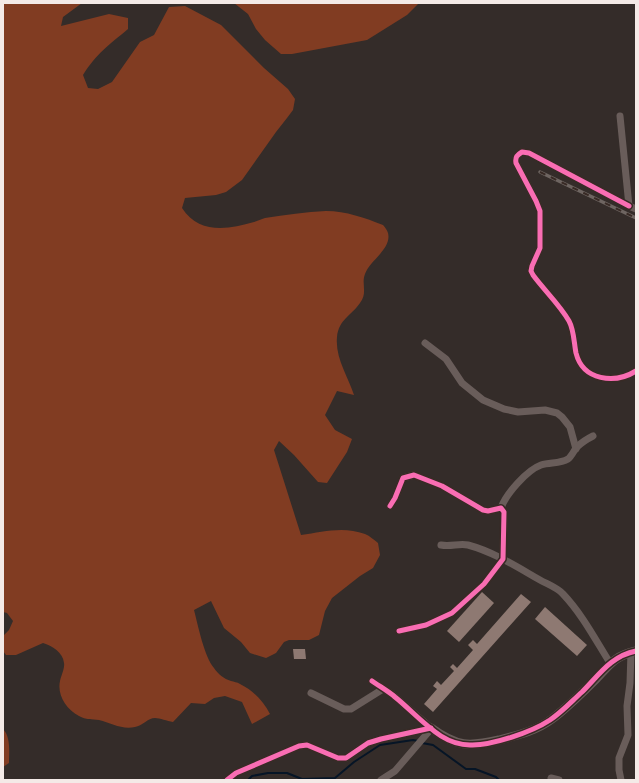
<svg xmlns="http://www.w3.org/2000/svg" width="639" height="783" viewBox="0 0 639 783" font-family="'Source Sans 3',sans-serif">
  <rect width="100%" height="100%" fill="#342c29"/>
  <g fill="#813c22">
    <path d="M3 3H82L63 17 61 26 109 14 128 18V29C109 45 97 53 83 75L88 88 98 89 112 82 140 42 154 35 169 7 185 6 221 25 264 68 288 89 295 99 293 110 287 118 276 132 242 180 226 192 216 195 185 198 182 208C199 234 227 230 254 222 258 221 261 219 265 218 285 215 306 212 326 211 346 211 365 218 383 225 385 227 387 230 388 233 392 249 370 260 365 274 361 284 368 293 360 303 351 316 339 319 337 337 335 358 348 376 354 395L337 391 325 415 335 430 352 439 347 452 327 483 318 482 294 455 279 441 274 450 301 535C323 532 343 526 365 534 370 536 374 540 378 543L380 555 373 568 360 576 332 598 325 611 319 635 309 640H289L284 642 276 653 266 658 250 653 241 642 224 628 211 601 194 610C198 625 204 656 214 668 218 674 224 679 231 681 234 682 237 682 240 684 254 691 263 701 270 714L252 724 242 702 225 696 214 698 205 704 191 703 173 722C167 721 160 718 155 718 148 718 142 726 135 727 122 730 111 723 99 720 92 719 86 720 79 716 66 709 57 695 60 681 61 676 65 668 64 663 63 652 52 646 43 643L16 655H6L3 651V636L9 630 13 621 7 613 3 612Z"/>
    <path d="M234 3H419L407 15 367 40 292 54H281L265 40 256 29 248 14Z"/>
    <path d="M3 729C11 737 9 753 9 763L3 767Z"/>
  </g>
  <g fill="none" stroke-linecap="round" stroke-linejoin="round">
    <g stroke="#061526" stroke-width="2">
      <path d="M422 743 433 745 466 769H475L496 777 499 780"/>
      <path d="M248 780 252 776 268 773H287L302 779 335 778 354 762 380 745 413 740 418 741"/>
    </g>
  </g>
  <g fill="#8e7972">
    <path d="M482 592 494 603 459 642 447 631Z"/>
    <path d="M521 594 531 602 433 712 424 704 437 689 433 686 437 681 441 685 454 671 450 667 453 664 457 668 473 650 468 645 473 640 477 644Z"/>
    <path d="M545 607 587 645 577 656 535 619Z"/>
    <path d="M293 649H305L306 659H294Z"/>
  </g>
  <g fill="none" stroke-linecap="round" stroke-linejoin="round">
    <g stroke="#695d5a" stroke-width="7">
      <path d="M620 116 629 206 636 209"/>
      <path d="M629 206 529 153 522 152C517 155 515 157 516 163L536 201 540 211V248L532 266 531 271 533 275C544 290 560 305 569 321 574 330 574 343 576 353 583 381 615 384 636 371"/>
      <path d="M425 343 446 359 462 383 483 400 504 409 518 412 545 410 557 413 562 417 570 427 576 449"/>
      <path d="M390 506 395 498 403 478 414 475 442 486 483 510 488 511 501 508 504 512 503 559 484 584 452 613 426 625 399 631"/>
      <path d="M501 508C506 494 527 470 541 465 550 462 560 464 568 459 572 456 574 450 577 447 582 442 587 439 593 436"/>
      <path d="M441 545C451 547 459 543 468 545 494 552 517 567 540 580 547 584 558 588 563 594 582 614 595 639 610 663"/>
      <path d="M372 681 393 695 431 728"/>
      <path d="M311 693 344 709H351L383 689"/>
      <path d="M551 778 559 780"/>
      <path d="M227 780 236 773 299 746 307 745 338 758H346L368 743 381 739 431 728"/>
      <path d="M381 780 395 771 431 729"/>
      <path d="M621 780 619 770V758L628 735 627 706 630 683 631 652"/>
    </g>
    <path stroke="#695d5a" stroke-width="9" d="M431 728C457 747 469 747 499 740 518 735 536 731 552 719 568 707 583 692 597 678 611 663 615 656 636 651"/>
    <defs>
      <path id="rail" d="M540 172 636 218"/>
    </defs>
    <use href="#rail" stroke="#6e6561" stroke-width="3.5"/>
    <use href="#rail" stroke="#382a25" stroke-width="2" stroke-dasharray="6" stroke-linecap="butt"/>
    <defs>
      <g id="cycleway">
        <path d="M629 206 529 153 522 152C517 155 515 157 516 163L536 201 540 211V248L532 266 531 271 533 275C544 290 560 305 569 321 574 330 574 343 576 353 583 381 615 384 636 371"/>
        <path d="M390 506 395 498 403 478 414 475 442 486 483 510 488 511 501 508 504 512 503 559 484 584 452 613 426 625 399 631"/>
        <path d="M372 681C379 686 388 691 395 697 410 709 424 725 441 736 449 741 460 745 470 745 491 746 532 732 550 720 562 712 571 702 582 692 599 675 611 656 636 651"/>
        <path d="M227 780 236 773 299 746 307 745 338 758H346L368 743 381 739 431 728"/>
      </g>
    </defs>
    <use href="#cycleway" stroke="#382a25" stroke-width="8"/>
    <use href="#cycleway" stroke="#f96db3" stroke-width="5"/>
  </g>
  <rect width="639" height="783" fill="none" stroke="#f4eae7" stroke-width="8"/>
</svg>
